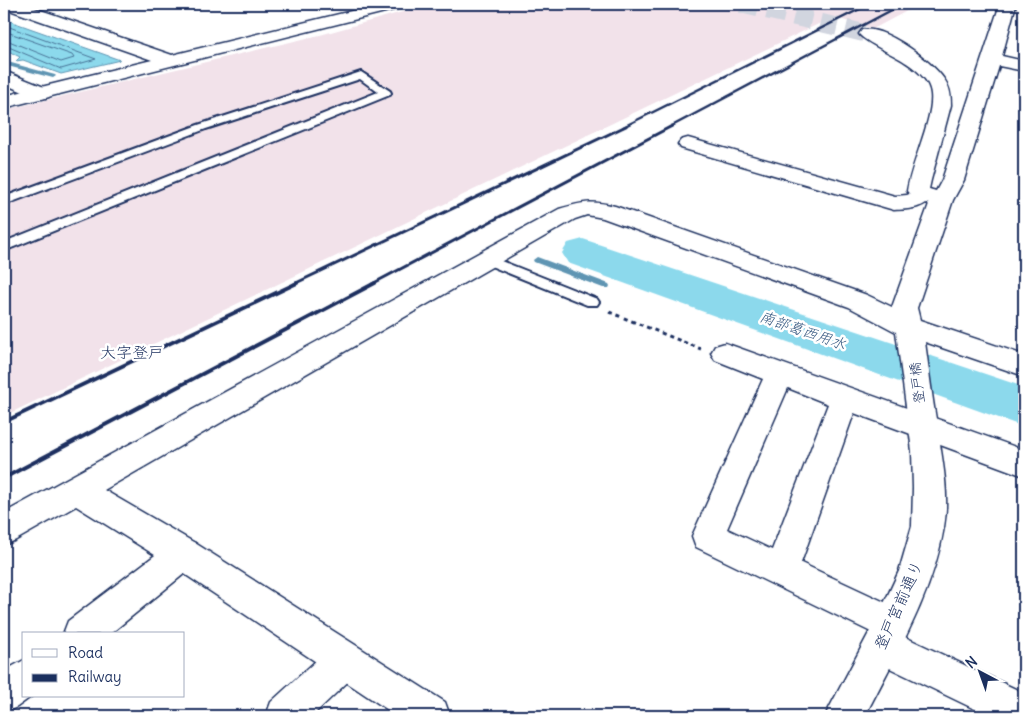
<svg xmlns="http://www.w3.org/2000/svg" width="1028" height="720" viewBox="0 0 1028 720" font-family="Delius,'Klee One',sans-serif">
  <rect width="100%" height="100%" fill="#fff"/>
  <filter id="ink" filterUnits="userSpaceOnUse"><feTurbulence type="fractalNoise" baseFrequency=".02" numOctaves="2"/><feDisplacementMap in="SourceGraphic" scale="10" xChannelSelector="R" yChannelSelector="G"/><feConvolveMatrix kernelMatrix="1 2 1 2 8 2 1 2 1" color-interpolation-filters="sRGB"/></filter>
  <g filter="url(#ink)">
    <path fill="#f2e2ea" d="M431 4H920L873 29 833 17 4 416V110L320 35Z"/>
    <path fill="#8cd9ec" stroke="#5f95b3" d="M4 19 120 60 61 74 23 60 16 61 20 57 4 49Z"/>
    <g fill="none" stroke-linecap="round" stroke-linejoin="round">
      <g stroke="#487397" stroke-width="1">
        <path d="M4 25 96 59 61 69 4 45"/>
        <path d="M4 31 72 55 74 58 61 62 4 39"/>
      </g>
      <g fill="#5f95b3" fill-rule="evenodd">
        <path d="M4 61 55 75 56 76 53 78 4 65Z"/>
        <path d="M537 257 609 284 610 286 609 288H603L534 262 533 260Z"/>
      </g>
      <path fill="#8cd9ec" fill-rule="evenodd" d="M583 239 1024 387V427L568 263 562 253 568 243Z"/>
      <path stroke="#d1d5df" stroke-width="18" stroke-dasharray="18 9" stroke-linecap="butt" d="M741 4 868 34"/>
      <defs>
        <g id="service">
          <path d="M361 72 390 91 391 93 390 95 4 251V242L378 92 360 79 206 129 4 205V197L198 125Z"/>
          <path d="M486 255 597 299 599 302 597 305H587L481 262 479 259 481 256Z"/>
        </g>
        <g id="minor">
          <path d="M4 71 49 89 52 93 49 97 42 99 35 97 4 84Z"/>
          <path d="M688 138 895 196 907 195 923 188 931 190 934 195C925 209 909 209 894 210L681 148 678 144 681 140Z"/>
          <path d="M725 343 1024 450V476L854 413 801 563 906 612 911 624 905 637 1024 693V716H989L869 658 864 645 871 632 696 547 692 536 763 379 715 360 711 353 715 346ZM788 388 828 404 772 550 727 529Z"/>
          <path d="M183 539 195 543 200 554 195 565 110 634H63L68 621 171 543Z"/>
          <path d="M344 642 357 647 362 660 357 673 312 716H266L271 702 331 647Z"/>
          <path d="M24 660V696H32L17 707 4 713V671Z"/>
        </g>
        <g id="tertiary">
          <path d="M4 4H23L172 55 380 4H407L405 7 4 108V96L152 60 4 8Z"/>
          <path d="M1000 4H1016L1002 56 1024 61V71L999 66 964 180 953 200 917 308 920 320 1024 355V376L925 342C929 370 932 398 937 425 942 458 950 494 944 527 933 595 895 656 865 716H825L880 612 899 571 912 526 913 488 912 451 896 332 849 307 603 218 587 215 575 219 104 490 195 543 445 702 450 716H397L171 565 76 506 16 540 4 545V513L559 209C582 202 591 200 615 206L867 295 892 307 929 204 915 200 907 191C911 164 934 117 931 94 930 80 916 69 905 62 895 55 865 42 859 34L862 30C884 25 932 61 944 79 950 87 951 95 951 105L931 180 929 189 936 191 942 180Z"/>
        </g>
      </defs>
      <use href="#service" stroke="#1b2f5e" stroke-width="4"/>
      <use href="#minor" stroke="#1b2f5e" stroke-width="3"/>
      <use href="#tertiary" stroke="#1b2f5e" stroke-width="3"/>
      <path stroke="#1b2f5e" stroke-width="3" stroke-dasharray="4 4" stroke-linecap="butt" d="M609 312 701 349"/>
      <use href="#service" fill="#fff" fill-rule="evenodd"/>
      <use href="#minor" fill="#fff" fill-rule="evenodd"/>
      <use href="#tertiary" fill="#fff" fill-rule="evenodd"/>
      <g stroke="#1b2f5e" stroke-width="2.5">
        <path d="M623 127 870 4"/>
        <path d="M670 127 903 4"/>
      </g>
      <g stroke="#1b2f5e" stroke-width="3">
        <path d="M294 284 626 126"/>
        <path d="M372 284 672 126"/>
      </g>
      <g stroke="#1b2f5e" stroke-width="4">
        <path d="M4 422 297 283"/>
        <path d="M4 478 375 283"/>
      </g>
    </g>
  </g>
  <g text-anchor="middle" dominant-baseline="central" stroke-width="5" stroke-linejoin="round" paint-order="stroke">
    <g font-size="14" fill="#1b2f5e" stroke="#fff">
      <text transform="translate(917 383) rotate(-97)">登戸橋</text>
    </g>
    <g font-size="15" font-style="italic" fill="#375a82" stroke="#fff">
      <text transform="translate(803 330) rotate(19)">南部葛西用水</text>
    </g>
    <g font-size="16" fill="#1b2f5e" stroke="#fff">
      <text x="132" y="352">大字登戸</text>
    </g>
    <g font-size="16" fill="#1b2f5e" stroke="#fff">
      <text transform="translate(898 605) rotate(-66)">登戸宮前通り</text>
    </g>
  </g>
  <rect width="1028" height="720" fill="none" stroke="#fff" stroke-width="20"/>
  <rect x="10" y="10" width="1008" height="700" fill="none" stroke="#1b2f5e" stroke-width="2" filter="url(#ink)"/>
  <rect x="22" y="632" width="162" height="65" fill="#ffffff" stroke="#a4acbf"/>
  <rect x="32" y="649" width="25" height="8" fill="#ffffff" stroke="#a4acbf"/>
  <text x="68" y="658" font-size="15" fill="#1b2f5e">Road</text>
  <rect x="32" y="674" width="25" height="8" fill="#1b2f5e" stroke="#a4acbf"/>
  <text x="68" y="682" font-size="15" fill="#1b2f5e">Railway</text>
  <g transform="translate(980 672) rotate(319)" stroke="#ffffff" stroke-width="4" paint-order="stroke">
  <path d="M0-4L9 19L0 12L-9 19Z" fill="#1b2f5e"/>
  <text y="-8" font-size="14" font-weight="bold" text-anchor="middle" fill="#1b2f5e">N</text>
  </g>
</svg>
